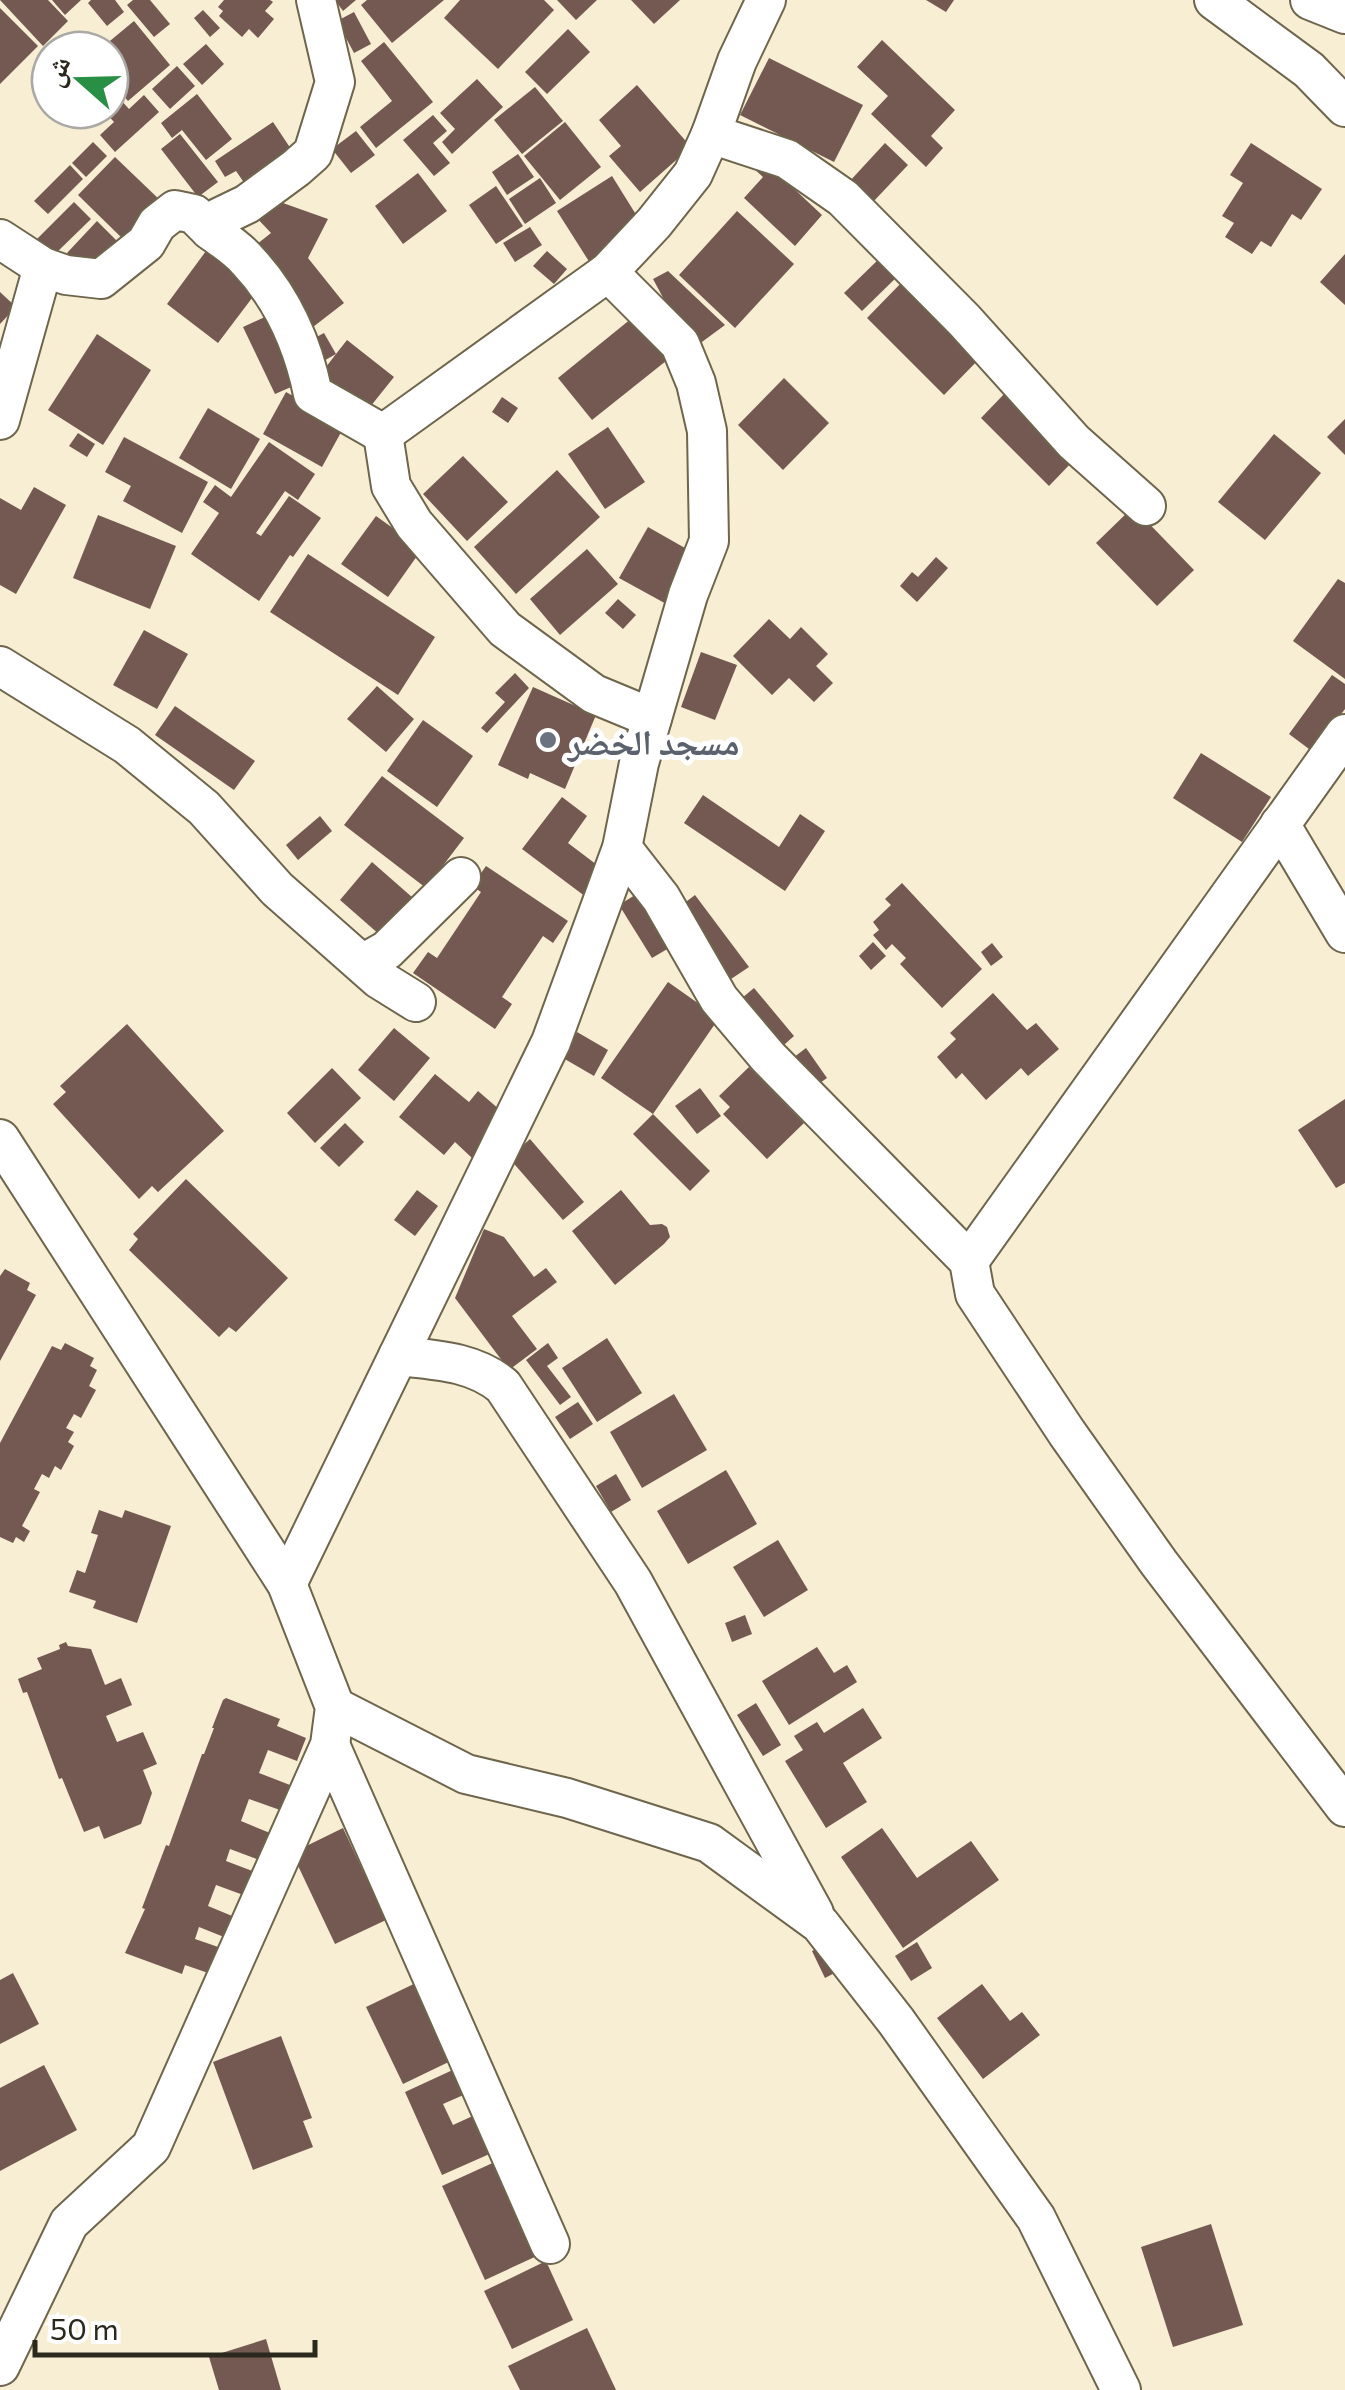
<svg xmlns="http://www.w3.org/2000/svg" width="1345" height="2390" viewBox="0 0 1345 2390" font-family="Commissioner,'Noto Naskh Arabic',sans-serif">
  <rect width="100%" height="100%" fill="#f8eed3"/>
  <g fill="#735951">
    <path d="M0 0H48L68 21 43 46Z"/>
    <path d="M52 0H81L65 15Z"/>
    <path d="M91 0H115L124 12 107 26 88 3Z"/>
    <path d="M133 0H150L170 24 154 37 127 5Z"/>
    <path d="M224 0H270L273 2 265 11 274 19 258 38 249 29 242 37 219 16 223 11 218 7Z"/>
    <path d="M335 0H356L343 11Z"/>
    <path d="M367 0H444L392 43 361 5Z"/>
    <path d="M460 0H544L554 10 498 69 444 18Z"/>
    <path d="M557 0H597L576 20Z"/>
    <path d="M631 0H680L654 24Z"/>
    <path d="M926 0H954L946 12Z"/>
    <path d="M0 8 38 46 0 84Z"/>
    <path d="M203 10 220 28 210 37 194 18Z"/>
    <path d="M354 12 371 44 354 53 337 21Z"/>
    <path d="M134 21 170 65 128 101 110 80V50H99Z"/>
    <path d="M568 29 590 52 547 94 525 72Z"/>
    <path d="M68 40 76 50H57Z"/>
    <path d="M882 40 955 110 931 136 943 148 926 167 871 114 888 96 857 67Z"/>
    <path d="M384 42 433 102 376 148 360 127 392 101 361 61Z"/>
    <path d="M206 44 224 64 202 85 183 64Z"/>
    <path d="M769 58 863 105 834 162 740 115Z"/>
    <path d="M177 66 195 86 170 109 152 89Z"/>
    <path d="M477 79 503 107 452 154 442 142 455 129 440 113Z"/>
    <path d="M637 85 691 147 640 192 609 156 621 146 599 120Z"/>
    <path d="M535 87 563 121 522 154 494 120Z"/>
    <path d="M110 88 129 109 144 95 159 112 115 152 100 135 114 122 103 110H110Z"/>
    <path d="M197 94 232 139 206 160 182 130 172 138 161 123Z"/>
    <path d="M433 115 447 131 433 143 450 163 434 176 403 140Z"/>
    <path d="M273 122 293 152 245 184 236 171 225 177 215 161Z"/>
    <path d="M565 122 601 167 560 200 524 156Z"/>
    <path d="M356 131 375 155 351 173 332 149Z"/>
    <path d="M180 134 218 182 198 197 161 149Z"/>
    <path d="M93 142 107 156 86 177 72 163Z"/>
    <path d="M885 143 908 165 872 203 849 182Z"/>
    <path d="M1251 143 1322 189 1301 220 1292 214 1271 247 1261 241 1252 254 1225 237 1234 223 1222 216 1243 183 1230 175Z"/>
    <path d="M518 154 534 177 507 195 492 172Z"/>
    <path d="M115 157 163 203 126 242 78 195Z"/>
    <path d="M760 157 822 215 795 246 744 198 763 177 751 166Z"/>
    <path d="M70 165 83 179 48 214 34 201Z"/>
    <path d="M418 173 447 211 403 244 375 206Z"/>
    <path d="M612 176 645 229 590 263 557 211Z"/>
    <path d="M540 178 556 203 525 224 509 199Z"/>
    <path d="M496 186 523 226 496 244 469 205Z"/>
    <path d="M266 197 328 219 308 258 344 303 313 327 252 248 271 233 255 216Z"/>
    <path d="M74 202 91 219 53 256 37 239Z"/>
    <path d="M737 211 794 264 735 328 679 275Z"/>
    <path d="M97 221 117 241 86 272 67 253Z"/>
    <path d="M530 227 542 245 515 262 503 243Z"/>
    <path d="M206 251 258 290 218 343 167 304Z"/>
    <path d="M547 251 567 269 554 284 533 266Z"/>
    <path d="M884 254 902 272 862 311 844 293Z"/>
    <path d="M1345 254V305L1320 282Z"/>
    <path d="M668 271 725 325 691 350 653 279Z"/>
    <path d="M905 279 982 356 944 395 867 318Z"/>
    <path d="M0 292 16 307 0 324Z"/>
    <path d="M637 314 671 357 592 420 558 378Z"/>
    <path d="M267 316 298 384 275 394 243 327Z"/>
    <path d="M324 333 336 354 347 340 394 377 362 417 316 380 336 354 320 363 309 341Z"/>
    <path d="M97 334 151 370 103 445 48 410Z"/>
    <path d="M784 378 829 423 783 470 738 425Z"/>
    <path d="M1007 391 1075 459 1049 486 981 418Z"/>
    <path d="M286 392 345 425 322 467 263 434Z"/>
    <path d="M502 397 518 408 508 423 492 412Z"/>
    <path d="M208 408 260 439 231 489 179 458Z"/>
    <path d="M1345 419V455L1327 437Z"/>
    <path d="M608 427 645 482 605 509 568 454Z"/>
    <path d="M78 433 95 444 87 457 69 446Z"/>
    <path d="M1274 434 1321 473 1265 540 1218 502Z"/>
    <path d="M124 437 208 482 182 533 123 501 131 486 105 472Z"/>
    <path d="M269 442 315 474 298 500 285 491 256 533 261 536 289 496 321 518 293 557 290 555 259 601 191 554 219 513 203 502 215 485 231 497Z"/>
    <path d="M463 456 508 502 467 541 423 494Z"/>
    <path d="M557 470 600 517 516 594 474 547Z"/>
    <path d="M34 487 66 505 16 594 0 585V498L21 510Z"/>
    <path d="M1133 507 1194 570 1157 606 1096 543Z"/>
    <path d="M98 515 176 546 150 609 73 578Z"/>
    <path d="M376 516 422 549 388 597 341 564Z"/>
    <path d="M648 527 699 556 670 606 619 578Z"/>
    <path d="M587 549 618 584 560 635 530 599Z"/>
    <path d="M308 554 435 637 398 695 270 612Z"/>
    <path d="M936 557 948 568 917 602 900 586 912 572 918 577Z"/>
    <path d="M1338 579 1345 583V679L1293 641Z"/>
    <path d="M618 599 636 615 623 629 605 613Z"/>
    <path d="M769 619 790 639 801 627 828 654 816 666 833 683 814 702 789 678 772 695 733 656Z"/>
    <path d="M144 630 188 654 157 709 113 685Z"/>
    <path d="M701 652 737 665 715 720 681 707Z"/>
    <path d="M515 673 529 688 487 733 481 728 505 702 495 693Z"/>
    <path d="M1332 675 1345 684V709L1313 752 1289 734Z"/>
    <path d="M377 686 414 719 386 752 347 719Z"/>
    <path d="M533 687 596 715 565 789 530 773 528 779 498 765Z"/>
    <path d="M175 706 255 761 234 790 155 735Z"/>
    <path d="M423 720 473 756 437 807 387 771Z"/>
    <path d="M1201 753 1271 797 1242 842 1173 798Z"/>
    <path d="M382 776 464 838 426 888 344 825Z"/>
    <path d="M703 795 779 847 800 814 825 831 785 891 684 823Z"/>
    <path d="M562 797 587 816 568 843 605 871 586 897 522 849Z"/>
    <path d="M320 816 332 831 298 860 286 845Z"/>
    <path d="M372 862 413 898 380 935 340 900Z"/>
    <path d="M486 866 568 921 553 943 543 936 502 997 512 1004 495 1029 413 973 428 952 437 958 481 892 472 886Z"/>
    <path d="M902 883 982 969 942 1008 900 964 906 958 892 944 886 950 873 935 879 930 873 922 891 905 885 899Z"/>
    <path d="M635 895 669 948 652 958 619 905Z"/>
    <path d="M695 895 749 967 716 989 674 911Z"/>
    <path d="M873 942 886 956 871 970 859 956Z"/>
    <path d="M992 943 1003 957 991 966 981 952Z"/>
    <path d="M668 982 719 1018 653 1114 710 1171 690 1191 633 1134 653 1114 601 1078Z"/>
    <path d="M754 988 794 1036 777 1051 736 1003Z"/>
    <path d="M993 993 1027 1030 1036 1023 1059 1049 1028 1076 1021 1068 986 1100 962 1073 956 1079 937 1057 956 1039 950 1033Z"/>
    <path d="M127 1024 224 1131 158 1192 152 1186 139 1199 53 1104 66 1092 60 1086Z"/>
    <path d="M394 1028 430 1058 394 1101 358 1070Z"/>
    <path d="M577 1032 608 1050 594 1076 563 1058Z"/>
    <path d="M806 1048 827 1078 810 1090 789 1061Z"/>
    <path d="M749 1067 804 1123 767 1159 723 1114 730 1107 719 1096Z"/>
    <path d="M332 1068 361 1098 315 1143 287 1113Z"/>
    <path d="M435 1074 469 1102 478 1091 507 1116 472 1158 455 1142 444 1155 399 1117Z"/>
    <path d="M700 1088 721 1116 697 1134 675 1106Z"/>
    <path d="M1345 1099V1183L1336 1188 1298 1130Z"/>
    <path d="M345 1123 364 1142 339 1167 320 1148Z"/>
    <path d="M530 1139 584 1202 563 1220 509 1158Z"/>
    <path d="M186 1179 288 1278 236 1332 229 1327 219 1337 129 1250 138 1239 133 1234Z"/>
    <path d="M417 1190 438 1206 415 1236 394 1220Z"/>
    <path d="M621 1190 650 1225 662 1224 667 1227 670 1237 664 1244 615 1285 572 1231Z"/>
    <path d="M484 1229 504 1237 534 1277 546 1268 557 1282 512 1316 537 1349 509 1370 455 1298Z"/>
    <path d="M5 1269 30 1283 27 1290 36 1295 0 1361V1276Z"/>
    <path d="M607 1338 642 1393 597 1422 562 1368Z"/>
    <path d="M65 1343 94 1358 90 1366 97 1370 89 1386 96 1390 81 1418 74 1414 66 1428 74 1432 68 1442 74 1446 61 1470 55 1466 49 1478 42 1474 34 1489 40 1492 22 1526 30 1531 24 1542 16 1537 13 1543 0 1537V1443L52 1346 61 1350Z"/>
    <path d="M548 1343 558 1358 547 1366 571 1397 560 1405 526 1360Z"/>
    <path d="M674 1394 707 1450 642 1488 610 1432Z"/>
    <path d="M578 1402 593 1424 570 1439 555 1417Z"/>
    <path d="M726 1470 757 1524 688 1564 657 1511Z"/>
    <path d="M616 1474 631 1500 611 1512 596 1486Z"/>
    <path d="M99 1510 122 1518 125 1510 171 1526 137 1623 93 1608 96 1601 69 1592 77 1570 85 1573 98 1535 91 1533Z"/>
    <path d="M778 1540 808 1590 764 1617 733 1567Z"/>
    <path d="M745 1615 752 1634 732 1642 725 1623Z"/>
    <path d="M66 1642 68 1646 91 1649 105 1685 121 1678 132 1705 106 1716 117 1742 143 1732 157 1764 143 1770 152 1793 141 1824 104 1839 99 1826 84 1832 62 1778 59 1779 27 1692 23 1693 18 1679 42 1669 37 1658 60 1649 59 1645Z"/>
    <path d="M817 1647 834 1673 847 1665 857 1682 789 1725 762 1681Z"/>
    <path d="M226 1698 280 1719 277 1726 306 1738 297 1761 268 1750 259 1773 290 1785 280 1810 249 1799 241 1821 270 1833 259 1860 230 1849 226 1861 255 1872 246 1896 216 1885 208 1906 237 1918 229 1939 199 1927 195 1939 224 1949 214 1975 185 1965 182 1974 125 1953 145 1909 142 1908 166 1845 169 1846 202 1754H204L214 1728H212L223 1700Z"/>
    <path d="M756 1703 781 1745 763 1756 737 1715Z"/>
    <path d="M863 1708 882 1738 843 1763 867 1802 826 1828 785 1761 803 1750 794 1736 817 1722 824 1733Z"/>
    <path d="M343 1828 386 1920 335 1944 292 1853Z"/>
    <path d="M882 1828 917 1878 971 1841 999 1880 903 1948 841 1857Z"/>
    <path d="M832 1941 844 1968 825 1978 812 1951Z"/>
    <path d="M917 1942 932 1968 911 1981 895 1956Z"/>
    <path d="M13 1973 39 2024 0 2044V1980Z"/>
    <path d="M422 1980 459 2057 403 2084 366 2007Z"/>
    <path d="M982 1984 1010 2021 1022 2012 1040 2035 983 2079 937 2018Z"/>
    <path d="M281 2036 312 2118 303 2121 313 2147 253 2170 213 2062Z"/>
    <path d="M44 2065 77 2130 0 2171V2088Z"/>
    <path d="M457 2068 468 2093 443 2104 453 2125 477 2114 494 2152 442 2175 405 2092Z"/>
    <path d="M497 2161 539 2255 485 2280 442 2186Z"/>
    <path d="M1211 2224 1243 2325 1173 2347 1141 2247Z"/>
    <path d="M546 2261 573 2320 512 2349 484 2291Z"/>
    <path d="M587 2328 616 2390H520L508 2366Z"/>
    <path d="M266 2339 281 2390H219L209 2357Z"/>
  </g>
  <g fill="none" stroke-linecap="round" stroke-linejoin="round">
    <defs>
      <g id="minor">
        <path d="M1214 0 1309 70 1345 107"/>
        <path d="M1310 0 1345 14"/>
        <path d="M711 134 787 159 843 198 964 320 1074 442 1146 506"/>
        <path d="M210 230C222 239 237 248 247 260 282 297 303 345 313 394L383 434"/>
        <path d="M0 239 43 267 66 275 101 279 146 243 157 224 175 210 194 214 210 230 218 218 247 204 296 168 313 153 335 82 316 0"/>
        <path d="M0 420 43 267"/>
        <path d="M383 434 608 272 654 223 693 174 711 134 737 61 766 0"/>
        <path d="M383 434 391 486 414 524 505 629 594 694 652 718"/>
        <path d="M0 666 127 745 204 808 277 889 379 979 416 1002"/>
        <path d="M1280 824 1345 933"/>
        <path d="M622 848 661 898 719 999 768 1057 969 1261 975 1294 1067 1433 1159 1563 1345 1807"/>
        <path d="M364 963 387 950 461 877"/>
        <path d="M0 1139 287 1584 335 1707 330 1745 151 2147 69 2223 0 2366"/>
        <path d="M969 1261 1345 734"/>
        <path d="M398 1356C435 1360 473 1361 503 1386L633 1582 814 1913"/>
        <path d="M287 1584 551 1042 622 848 639 763 688 595 709 541 707 431 696 383 680 344 608 272"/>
        <path d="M335 1707 466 1774 567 1798 709 1843 820 1924 896 2021 1036 2218 1121 2390"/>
        <path d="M330 1745 550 2244"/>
      </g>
    </defs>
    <use href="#minor" stroke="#6e654d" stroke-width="42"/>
    <use href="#minor" stroke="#fff" stroke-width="38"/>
  </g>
  <circle fill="#6b7280" stroke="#fff" stroke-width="4" cx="548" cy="740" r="10"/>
  <g text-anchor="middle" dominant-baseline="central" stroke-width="10" stroke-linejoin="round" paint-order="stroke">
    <g font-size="35" font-weight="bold" fill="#5b616d" stroke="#fff" text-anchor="start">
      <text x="568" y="740">مسجد الخضر</text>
    </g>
  </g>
  <g transform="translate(80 80) rotate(290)"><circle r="48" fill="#ffffff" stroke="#aaa9a5" stroke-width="2.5"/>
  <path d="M0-8L18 38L0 25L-18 38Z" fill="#298f44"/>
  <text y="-15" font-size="28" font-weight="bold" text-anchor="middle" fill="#2b281d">ش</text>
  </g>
  <path d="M35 2340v15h280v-15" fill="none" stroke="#2b281d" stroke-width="5"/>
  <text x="50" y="2340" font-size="30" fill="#2b281d" stroke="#ffffff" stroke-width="8" paint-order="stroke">50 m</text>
</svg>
